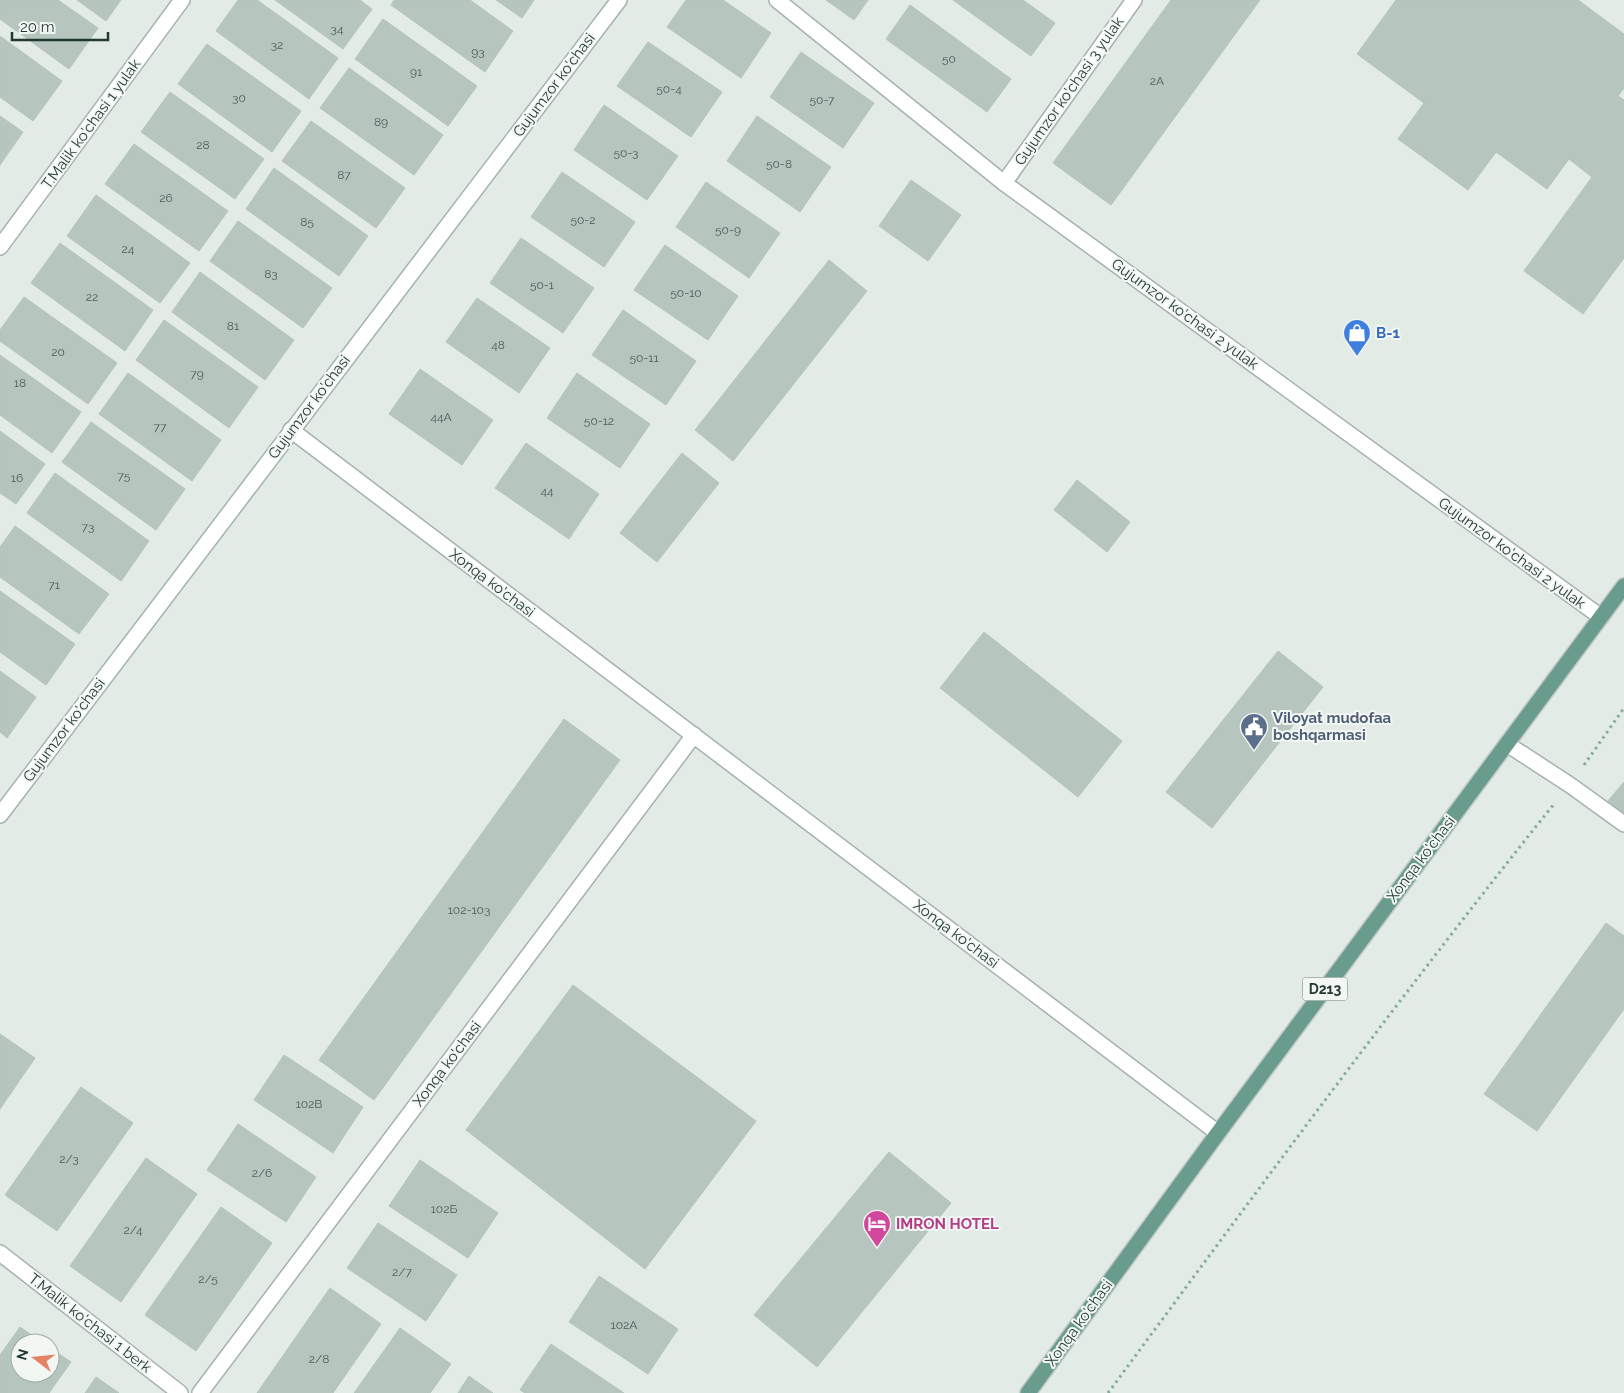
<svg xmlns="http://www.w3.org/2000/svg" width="1624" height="1393" viewBox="0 0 1624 1393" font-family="Raleway,sans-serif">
  <rect width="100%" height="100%" fill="#e2ebe6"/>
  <g fill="#b7c5bf" stroke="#b5c4bd">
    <path d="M0 0H58L98 28 69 69 0 19Z"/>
    <path d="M77 0H121L106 21Z"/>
    <path d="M238 0H257L338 58 309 99 216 31Z"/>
    <path d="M275 0H360L372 9 343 49Z"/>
    <path d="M394 0H470L513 31 485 72 391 5Z"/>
    <path d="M496 0H534L522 18Z"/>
    <path d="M686 0H723L771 33 741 78 667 27Z"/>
    <path d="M826 0H868L854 20Z"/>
    <path d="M953 0H1023L1055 23 1031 56Z"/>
    <path d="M1171 0H1260L1111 205 1053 163Z"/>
    <path d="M1396 0H1578L1624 34V88L1618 96 1624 100V258L1583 314 1524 271 1592 177 1569 159 1547 189 1496 152 1468 190 1398 139 1424 103 1357 54Z"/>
    <path d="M910 5 1011 79 987 112 886 39Z"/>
    <path d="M383 19 477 86 448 126 355 59Z"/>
    <path d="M0 36 62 81 33 121 0 97Z"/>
    <path d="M648 42 722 92 691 137 617 86Z"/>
    <path d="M207 44 301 111 272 152 178 84Z"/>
    <path d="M801 52 874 103 843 148 770 97Z"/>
    <path d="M349 68 443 135 414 175 320 108Z"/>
    <path d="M170 92 264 159 235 199 141 132Z"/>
    <path d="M604 105 678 156 647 200 574 150Z"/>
    <path d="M0 116 23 132 0 165Z"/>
    <path d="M757 116 831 167 800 212 727 161Z"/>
    <path d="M311 121 405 188 376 228 282 161Z"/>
    <path d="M134 144 228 211 199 251 105 184Z"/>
    <path d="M274 168 368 236 339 276 246 209Z"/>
    <path d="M562 172 635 222 604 267 531 217Z"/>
    <path d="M911 180 961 215 928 261 879 226Z"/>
    <path d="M706 182 780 233 749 278 676 227Z"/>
    <path d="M96 195 190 263 160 303 67 236Z"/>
    <path d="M238 221 332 288 303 328 210 261Z"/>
    <path d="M521 238 594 288 563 333 490 283Z"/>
    <path d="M60 243 153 310 125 351 31 283Z"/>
    <path d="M665 245 738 296 708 340 634 290Z"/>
    <path d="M829 260 867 291 733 461 695 430Z"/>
    <path d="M200 272 294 340 265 380 172 312Z"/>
    <path d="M24 297 117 363 88 404 0 341V330Z"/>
    <path d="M477 298 550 348 519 393 446 342Z"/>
    <path d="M623 310 696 361 666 405 592 355Z"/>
    <path d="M164 320 258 387 229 428 136 360Z"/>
    <path d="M0 355 81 412 52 453 0 415Z"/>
    <path d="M420 369 493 420 462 465 389 414Z"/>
    <path d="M128 373 221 440 192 481 99 414Z"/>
    <path d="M577 373 650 424 620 468 547 418Z"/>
    <path d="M91 422 185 489 156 530 62 462Z"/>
    <path d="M0 431 45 464 16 504 0 493Z"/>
    <path d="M526 443 599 494 569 539 495 488Z"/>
    <path d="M682 453 719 483 657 562 620 533Z"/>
    <path d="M55 473 149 541 121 581 27 513Z"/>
    <path d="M1077 480 1130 522 1107 552 1054 510Z"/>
    <path d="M15 526 109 594 79 634 0 577V547Z"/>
    <path d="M0 591 75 644 46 685 0 652Z"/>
    <path d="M984 632 1122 741 1078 797 940 688Z"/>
    <path d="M1278 651 1323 687 1212 828 1166 792Z"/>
    <path d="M0 671 36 697 7 738 0 732Z"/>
    <path d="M564 719 620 760 374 1100 319 1060Z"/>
    <path d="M1624 782V814L1607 802Z"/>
    <path d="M1606 923 1624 936V1009L1537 1131 1484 1094Z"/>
    <path d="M573 985 756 1121 645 1269 466 1130Z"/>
    <path d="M0 1034 35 1058 0 1109Z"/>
    <path d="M284 1055 363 1107 333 1153 254 1100Z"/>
    <path d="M81 1087 133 1123 57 1231 5 1195Z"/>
    <path d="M238 1124 316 1177 286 1222 207 1170Z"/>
    <path d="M889 1152 951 1203 817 1367 754 1315Z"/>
    <path d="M146 1158 197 1194 121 1302 70 1266Z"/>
    <path d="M420 1160 498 1213 468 1258 389 1206Z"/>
    <path d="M221 1207 272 1243 196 1351 145 1315Z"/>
    <path d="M378 1223 457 1275 426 1321 347 1268Z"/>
    <path d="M599 1276 678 1329 648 1374 569 1322Z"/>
    <path d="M330 1288 381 1324 333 1393H257Z"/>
    <path d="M20 1327 43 1343H20V1373H50V1348L71 1362 49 1393H0V1355Z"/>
    <path d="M400 1328 451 1364 430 1393H354Z"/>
    <path d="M551 1344 624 1393H525L520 1390Z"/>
    <path d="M469 1376 493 1393H458Z"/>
    <path d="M96 1377 119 1393H85Z"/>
  </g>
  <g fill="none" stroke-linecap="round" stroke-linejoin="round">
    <defs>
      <path id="lane" d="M1507 744 1570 785 1624 824"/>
      <g id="street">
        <path d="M777 0 1004 183 1601 617"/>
        <path d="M1004 183 1134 0"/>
        <path d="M0 247 182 0"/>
        <path d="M291 430 1218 1133"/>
        <path d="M0 1253 180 1393"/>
        <path d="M200 1393 694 735"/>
      </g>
      <path id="secondary" d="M0 815 619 0"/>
      <path id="primary" d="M1028 1393 1218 1133 1624 586"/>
    </defs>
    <use href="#lane" stroke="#a5b2ad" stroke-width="18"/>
    <use href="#street" stroke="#a5b2ad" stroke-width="18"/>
    <use href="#secondary" stroke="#a1b5ae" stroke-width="18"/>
    <use href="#primary" stroke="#c1c8c6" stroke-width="18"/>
    <g stroke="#85ab9e" stroke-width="3" stroke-dasharray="2.5 4" stroke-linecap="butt">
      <path d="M1584 765 1624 708"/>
      <path d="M1108 1393C1254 1195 1400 996 1554 804"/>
    </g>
    <use href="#lane" stroke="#fff" stroke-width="15"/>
    <use href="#street" stroke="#fff" stroke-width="15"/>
    <use href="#secondary" stroke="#fff" stroke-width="15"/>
    <use href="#primary" stroke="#6a9c8e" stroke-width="15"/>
  </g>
  <defs>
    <symbol id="shop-pin" viewBox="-11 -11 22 30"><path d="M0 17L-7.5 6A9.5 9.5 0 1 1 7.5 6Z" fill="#3f7fe0" stroke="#f2f7f4"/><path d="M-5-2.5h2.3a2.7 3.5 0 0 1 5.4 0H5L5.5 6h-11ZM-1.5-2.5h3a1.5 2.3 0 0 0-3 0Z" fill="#fff"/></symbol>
    <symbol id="civic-pin" viewBox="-11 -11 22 30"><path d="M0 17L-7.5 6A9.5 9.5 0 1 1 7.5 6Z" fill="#5c6f8a" stroke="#f2f7f4"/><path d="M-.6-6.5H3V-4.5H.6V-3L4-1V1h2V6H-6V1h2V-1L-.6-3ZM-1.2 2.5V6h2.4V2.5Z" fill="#fff"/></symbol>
    <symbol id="hotel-pin" viewBox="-11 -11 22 30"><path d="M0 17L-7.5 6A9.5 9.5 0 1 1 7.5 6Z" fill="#d1479c" stroke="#f2f7f4"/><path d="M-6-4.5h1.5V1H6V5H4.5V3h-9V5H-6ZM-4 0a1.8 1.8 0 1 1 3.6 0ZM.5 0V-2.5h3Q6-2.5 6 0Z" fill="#fff"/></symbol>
  </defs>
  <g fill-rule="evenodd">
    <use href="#shop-pin" x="1341" y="317" width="32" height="43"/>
    <use href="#civic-pin" x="1238" y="711" width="32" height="43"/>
    <use href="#hotel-pin" x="861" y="1208" width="32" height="43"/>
  </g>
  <g text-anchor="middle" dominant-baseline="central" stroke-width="4" stroke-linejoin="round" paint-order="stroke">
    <g font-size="12" fill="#485d56">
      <text x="337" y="29">34</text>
      <text x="277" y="45">32</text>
      <text x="478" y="52">93</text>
      <text x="949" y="59">50</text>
      <text x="416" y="72">91</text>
      <text x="1157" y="81">2A</text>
      <text x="669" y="89">50-4</text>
      <text x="239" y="98">30</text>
      <text x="822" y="100">50-7</text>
      <text x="381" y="122">89</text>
      <text x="203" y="145">28</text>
      <text x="626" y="153">50-3</text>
      <text x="779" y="164">50-8</text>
      <text x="344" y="175">87</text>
      <text x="166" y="198">26</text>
      <text x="583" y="220">50-2</text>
      <text x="307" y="222">85</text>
      <text x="728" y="230">50-9</text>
      <text x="128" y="249">24</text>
      <text x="271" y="274">83</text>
      <text x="542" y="285">50-1</text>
      <text x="686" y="293">50-10</text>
      <text x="92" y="297">22</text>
      <text x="233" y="326">81</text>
      <text x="498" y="345">48</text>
      <text x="58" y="352">20</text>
      <text x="644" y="358">50-11</text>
      <text x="197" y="374">79</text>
      <text x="20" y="383">18</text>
      <text x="441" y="417">44A</text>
      <text x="599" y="421">50-12</text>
      <text x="160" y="427">77</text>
      <text x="124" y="476">75</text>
      <text x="17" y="478">16</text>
      <text x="547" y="491">44</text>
      <text x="88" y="527">73</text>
      <text x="54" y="585">71</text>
      <text x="469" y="910">102-103</text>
      <text x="309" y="1104">102В</text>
      <text x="69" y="1159">2/3</text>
      <text x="262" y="1173">2/6</text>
      <text x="444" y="1209">102Б</text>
      <text x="133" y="1230">2/4</text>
      <text x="402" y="1272">2/7</text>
      <text x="208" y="1279">2/5</text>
      <text x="624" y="1325">102А</text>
      <text x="319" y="1359">2/8</text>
    </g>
    <rect fill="#f2f7f4" stroke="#61736d" stroke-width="1" x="1302.5" y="977.5" width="45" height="23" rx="4"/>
    <g font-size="14" font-weight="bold" fill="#233a33">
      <text x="1325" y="989">D213</text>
    </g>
    <g font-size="15" fill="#233a33" stroke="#f2f7f4">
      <text transform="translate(554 85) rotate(-53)">Gujumzor ko'chasi</text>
      <text transform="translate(1069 91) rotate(-55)">Gujumzor ko'chasi 3 yulak</text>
      <text transform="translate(91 124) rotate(-54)">T.Malik ko'chasi 1 yulak</text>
      <text transform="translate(1185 314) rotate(36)">Gujumzor ko'chasi 2 yulak</text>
      <text transform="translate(309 407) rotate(-53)">Gujumzor ko'chasi</text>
      <text transform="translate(1512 553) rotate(36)">Gujumzor ko'chasi 2 yulak</text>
      <text transform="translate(492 583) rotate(37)">Xonqa ko'chasi</text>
      <text transform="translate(64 730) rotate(-53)">Gujumzor ko'chasi</text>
      <text transform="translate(1421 859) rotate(-53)">Xonqa ko'chasi</text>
      <text transform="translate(956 934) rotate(37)">Xonqa ko'chasi</text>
      <text transform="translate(447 1064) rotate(-53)">Xonqa ko'chasi</text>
      <text transform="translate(90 1323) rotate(38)">T.Malik ko'chasi 1 berk</text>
      <text transform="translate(1079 1323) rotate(-54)">Xonqa ko'chasi</text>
    </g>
    <g font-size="15" font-weight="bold" fill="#366cbe" stroke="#f2f7f4" text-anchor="start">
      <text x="1376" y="333">В-1</text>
    </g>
    <g font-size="15" font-weight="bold" fill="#4e5e75" stroke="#f2f7f4" text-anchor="start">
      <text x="1273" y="718">Viloyat mudofaa<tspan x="1273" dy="17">boshqarmasi</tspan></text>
    </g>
    <g font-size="15" font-weight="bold" fill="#b23c85" stroke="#f2f7f4" text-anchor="start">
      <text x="896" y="1224">IMRON HOTEL</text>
    </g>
  </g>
  <g transform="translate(35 1358) rotate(286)"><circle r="24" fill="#f2f7f4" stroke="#9faba7"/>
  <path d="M0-4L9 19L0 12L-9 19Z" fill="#e58165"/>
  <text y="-8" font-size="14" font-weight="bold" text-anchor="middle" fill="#233a33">N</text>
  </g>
  <path d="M12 32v8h96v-8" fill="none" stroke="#233a33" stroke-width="2.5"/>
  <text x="20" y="32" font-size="15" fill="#233a33" stroke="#f2f7f4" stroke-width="4" paint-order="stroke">20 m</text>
</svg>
